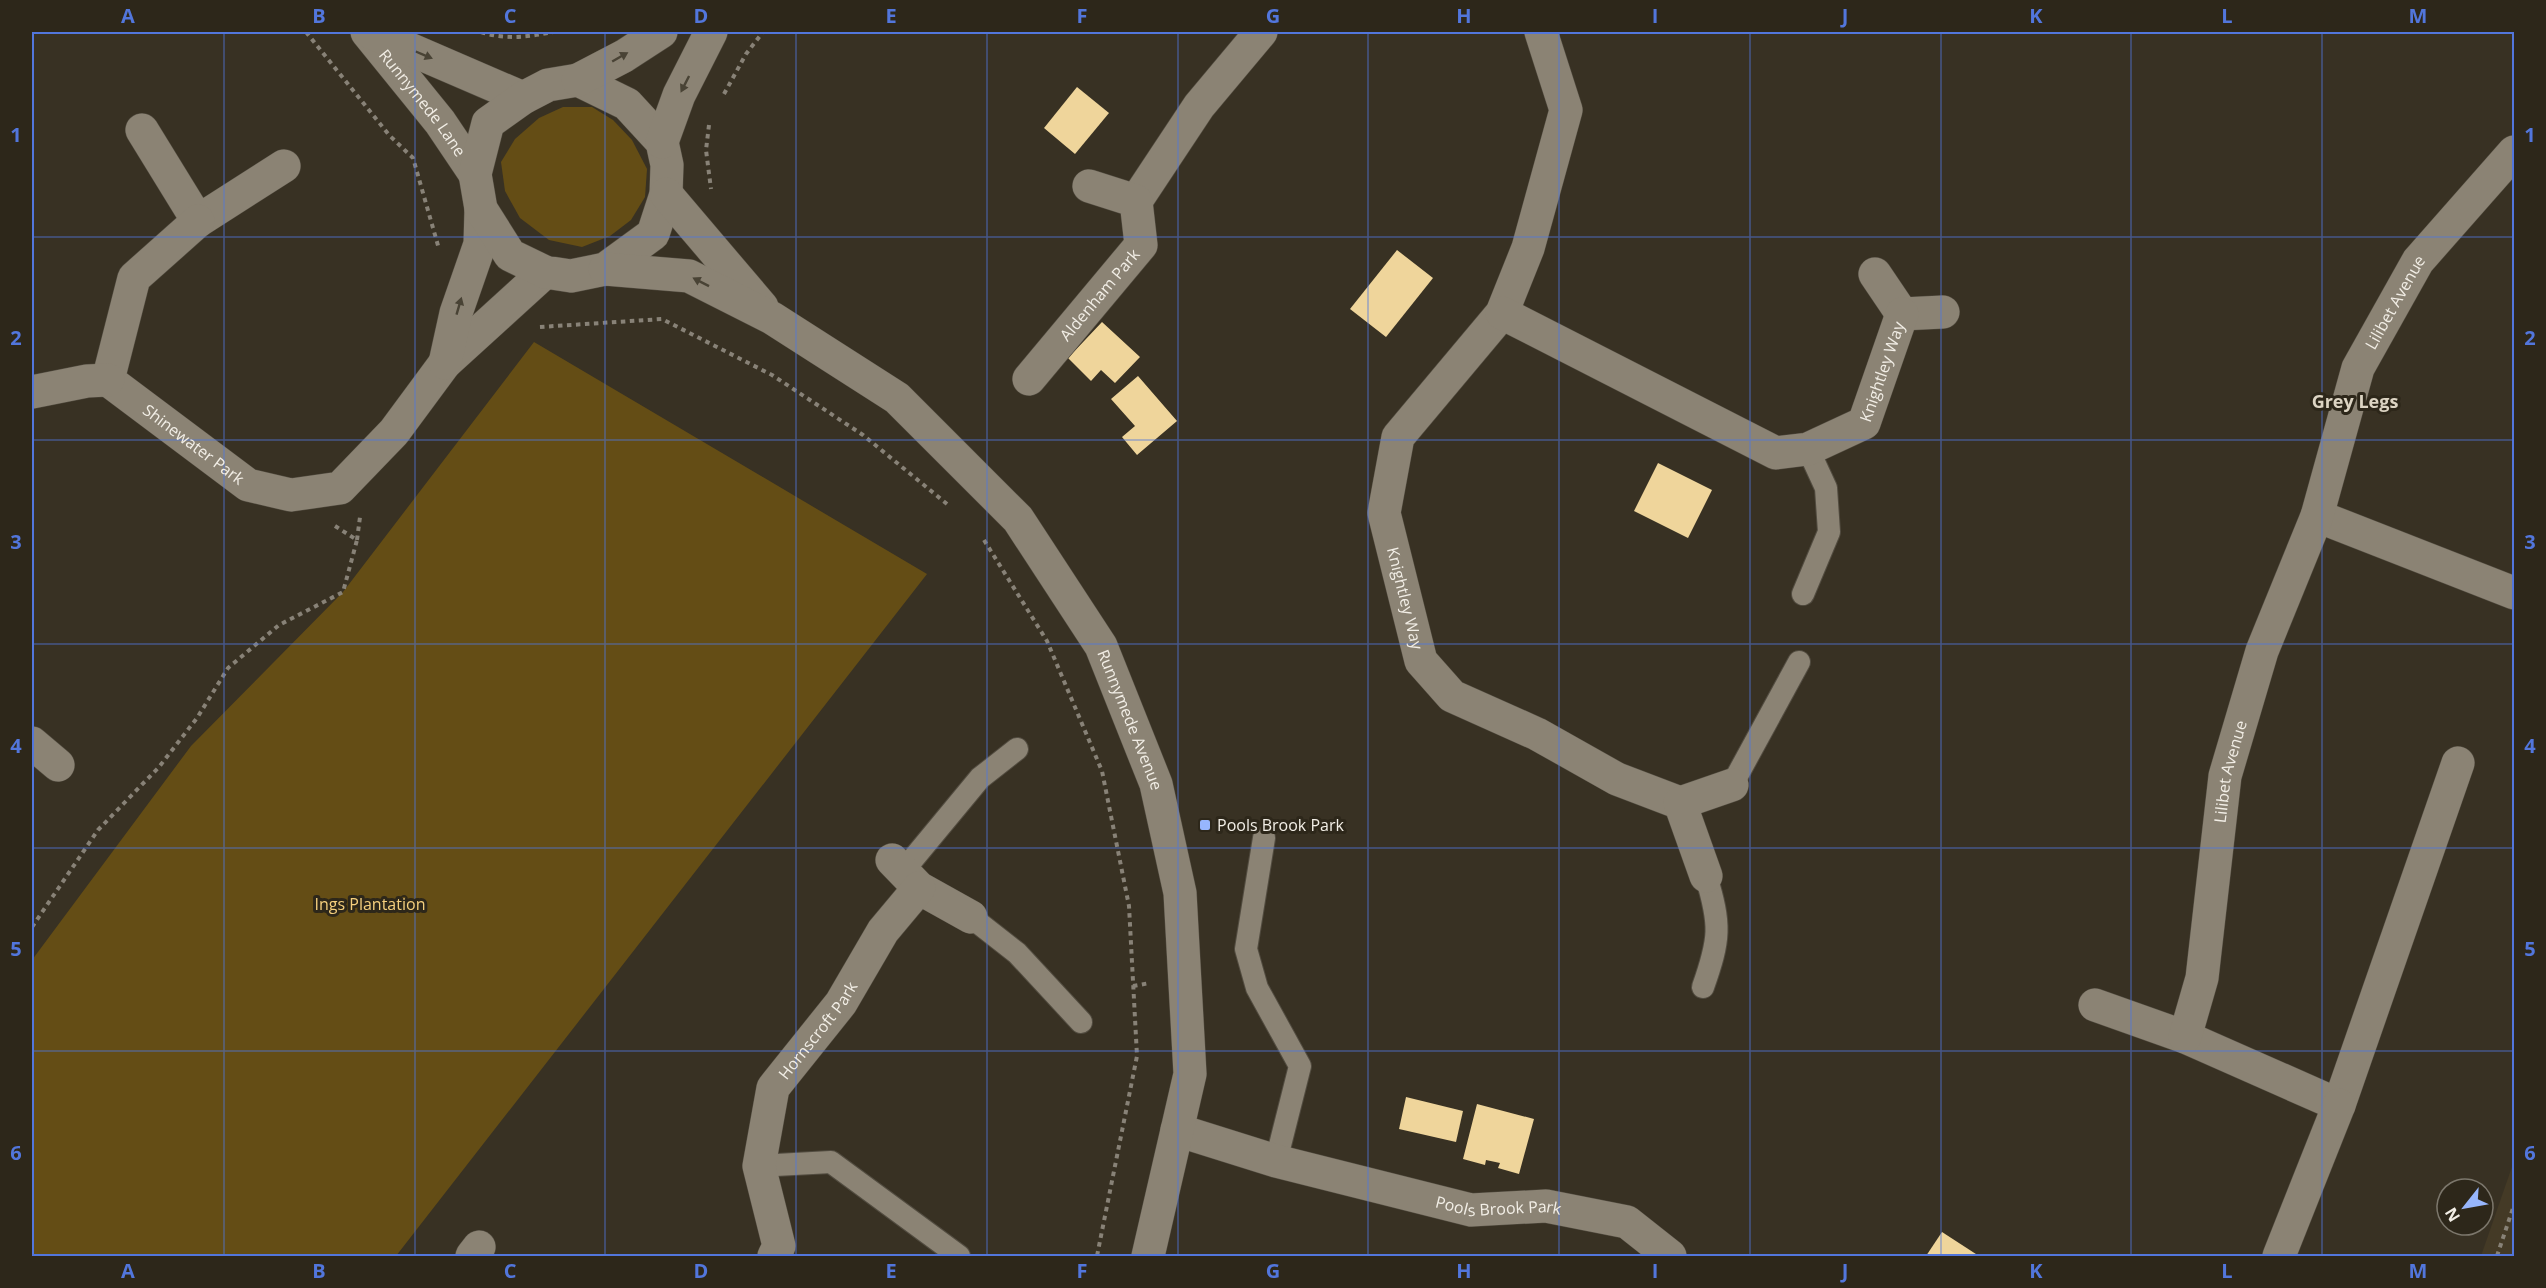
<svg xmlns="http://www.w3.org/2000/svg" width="2546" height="1288" viewBox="0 0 2546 1288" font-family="'Open Sans',sans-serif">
  <rect width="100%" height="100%" fill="#383123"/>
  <path fill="#443a26" d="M2514 1161V1256H2481Z"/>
  <g fill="#644d15">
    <path d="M563 107H592L613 120 632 140 647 169 645 197 631 220 610 236 582 247 549 240 520 218 505 191 501 162 515 139 539 118Z"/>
    <path d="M534 342 927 574 396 1256H32V960L191 746 343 592Z"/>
  </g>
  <g fill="#efd59b">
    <path d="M1077 87 1109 113 1075 154 1044 128Z"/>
    <path d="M1397 250 1433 278 1386 337 1350 309Z"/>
    <path d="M1102 322 1140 357 1115 383 1101 370 1091 381 1068 358Z"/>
    <path d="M1138 376 1177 421 1137 455 1122 437 1135 426 1111 399Z"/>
    <path d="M1658 463 1712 490 1688 538 1634 511Z"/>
    <path d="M1406 1097 1463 1111 1456 1142 1399 1129Z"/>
    <path d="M1477 1104 1534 1119 1519 1174 1498 1168 1500 1163 1486 1160 1485 1165 1463 1159Z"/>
    <path d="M1942 1232 1979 1256H1926Z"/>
  </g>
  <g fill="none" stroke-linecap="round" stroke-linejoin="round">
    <defs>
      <g id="service">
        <path d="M1803 594 1829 532 1826 488 1808 449"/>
        <path d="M1732 785 1799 662"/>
        <path d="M1264 838 1246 949 1257 988 1300 1066 1276 1161"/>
        <path d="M903 871 980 778 1017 749"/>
        <path d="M971 917 1017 953 1081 1022"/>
        <path d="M1703 987C1720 939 1721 925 1706 876"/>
        <path d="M759 1166 831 1162 959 1256"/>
      </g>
      <g id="minor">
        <path id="s1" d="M1541 32 1566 110 1528 248 1502 313 1398 437 1384 513 1421 661 1452 696 1537 734 1617 779 1680 803"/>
        <path d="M142 130 198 221 284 166"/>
        <path d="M1136 201 1199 106 1261 32"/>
        <path id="s2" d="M198 221 134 278 108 380 248 485 291 495 340 488 394 432 445 363 545 272"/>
        <path d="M1875 274 1902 314 1943 312"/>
        <path id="s3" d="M1502 313 1776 453 1808 449 1864 423 1902 314"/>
        <path d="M445 363 456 313 480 244 481 209"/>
        <path id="s4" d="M1029 379 1141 245 1136 201 1089 186"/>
        <path d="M32 392 87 381 108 380"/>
        <path d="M2317 516 2514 593"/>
        <path d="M32 743 58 765"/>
        <path d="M892 860 919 888 971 917"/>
        <path d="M1706 876 1680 803 1732 785"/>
        <path d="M2095 1005 2185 1037 2339 1105 2458 763"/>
        <path id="s5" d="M2185 1037 2202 978 2225 776 2262 651 2317 516 2358 368 2418 261 2514 152"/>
        <path id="s6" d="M1177 1130 1276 1161 1471 1210 1546 1206 1627 1222 1670 1256"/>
        <path d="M472 1256 479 1247"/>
        <path id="s7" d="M774 1256 779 1246 759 1166 773 1088 841 1003 883 931 919 888"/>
        <path d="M2279 1256 2339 1105"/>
      </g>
      <g id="tertiary">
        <path id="s8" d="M367 32 440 122 475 174"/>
        <path d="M370 32 523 98"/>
        <path d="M578 80 627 104 662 142 667 165 666 194 653 234 605 269 571 276 545 272 510 255 481 209 475 174 488 123 523 98 548 85Z"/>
        <path d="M578 80 624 56 661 32"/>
        <path d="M662 142 679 95 711 32"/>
        <path d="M666 194 762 307"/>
        <path id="s9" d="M605 269 689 276 772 318 897 398 1018 519 1101 646 1156 784 1180 893 1190 1074 1148 1256"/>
      </g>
    </defs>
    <use href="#service" stroke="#524c40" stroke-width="24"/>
    <use href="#minor" stroke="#524c40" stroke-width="34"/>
    <use href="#tertiary" stroke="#524c40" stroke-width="34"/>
    <g stroke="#888277" stroke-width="4" stroke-dasharray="4.5 4.5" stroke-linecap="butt">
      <path d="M306 32 389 135 413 158 439 249"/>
      <path d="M481 32C505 40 528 37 553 32"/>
      <path d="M724 94 746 54 763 32"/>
      <path d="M709 125 706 150 711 189"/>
      <path d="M540 327 662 319 772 375 863 435 947 504"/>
      <path d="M357 540 360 517"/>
      <path d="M984 540 1047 641 1102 771 1129 906 1137 1056 1097 1256"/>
      <path d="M32 927 98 830 159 767 197 718 228 668 279 625 343 592 357 540 335 526"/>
      <path d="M1133 986 1150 983"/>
      <path d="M2497 1256 2514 1205"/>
    </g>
    <use href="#service" stroke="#8b8374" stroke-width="22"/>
    <use href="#minor" stroke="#8b8374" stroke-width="33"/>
    <use href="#tertiary" stroke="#8b8374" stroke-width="33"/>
  </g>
  <defs><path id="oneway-solid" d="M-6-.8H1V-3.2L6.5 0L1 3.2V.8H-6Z" transform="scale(1.5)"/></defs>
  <g fill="#494335">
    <use href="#oneway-solid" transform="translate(424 55) rotate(23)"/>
    <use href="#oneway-solid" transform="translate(620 57) rotate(-30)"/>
    <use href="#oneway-solid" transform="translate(685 84) rotate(117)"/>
    <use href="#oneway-solid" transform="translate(701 282) rotate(-153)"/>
    <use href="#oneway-solid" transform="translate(459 306) rotate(-74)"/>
  </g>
  <path fill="none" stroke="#5276dc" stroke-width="1.5" stroke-opacity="0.55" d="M224 32V1256M415 32V1256M605 32V1256M796 32V1256M987 32V1256M1178 32V1256M1368 32V1256M1559 32V1256M1750 32V1256M1941 32V1256M2131 32V1256M2322 32V1256M32 237H2514M32 440H2514M32 644H2514M32 848H2514M32 1051H2514"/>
  <rect fill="#97b6fd" stroke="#2d271a" stroke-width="2" x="1199" y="819" width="12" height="12" rx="3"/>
  <g text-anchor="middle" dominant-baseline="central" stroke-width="6" stroke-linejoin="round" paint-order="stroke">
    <g font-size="16" fill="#f2eee6" stroke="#2d271a">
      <text stroke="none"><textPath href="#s8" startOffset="90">Runnymede Lane</textPath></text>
      <text stroke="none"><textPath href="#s4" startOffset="110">Aldenham Park</textPath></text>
      <text stroke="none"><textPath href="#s5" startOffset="770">Lilibet Avenue</textPath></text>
      <text stroke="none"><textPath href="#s3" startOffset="456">Knightley Way</textPath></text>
      <text stroke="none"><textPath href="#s2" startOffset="298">Shinewater Park</textPath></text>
      <text stroke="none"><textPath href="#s1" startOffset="622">Knightley Way</textPath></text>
      <text stroke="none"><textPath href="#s9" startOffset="728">Runnymede Avenue</textPath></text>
      <text stroke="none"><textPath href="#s5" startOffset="270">Lilibet Avenue</textPath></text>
      <text stroke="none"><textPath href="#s7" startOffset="246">Hornscroft Park</textPath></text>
      <text stroke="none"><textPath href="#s6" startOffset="332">Pools Brook Park</textPath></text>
    </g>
    <g font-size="16" fill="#f2eee6" stroke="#2d271a" text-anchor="start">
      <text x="1217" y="825">Pools Brook Park</text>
    </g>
    <g font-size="16" fill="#f5cf7d" stroke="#2d271a">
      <text x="370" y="904">Ings Plantation</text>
    </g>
    <g font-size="18" font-weight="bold" fill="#dcd4c3" stroke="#2d271a">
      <text x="2355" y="401">Grey Legs</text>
    </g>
  </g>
  <rect width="2546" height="1288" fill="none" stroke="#2d271a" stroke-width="66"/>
  <g transform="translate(2465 1207) rotate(239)"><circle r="28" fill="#2d271a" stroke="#7c776c" stroke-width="1.5"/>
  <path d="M0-4.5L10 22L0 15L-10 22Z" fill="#97b6fd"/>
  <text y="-9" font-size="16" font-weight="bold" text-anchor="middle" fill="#f2eee6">N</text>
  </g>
  <rect x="33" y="33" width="2480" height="1222" fill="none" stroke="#5276dc" stroke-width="2"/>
  <g font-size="20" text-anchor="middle" font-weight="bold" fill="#5276dc">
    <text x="128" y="23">A</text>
    <text x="319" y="23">B</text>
    <text x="510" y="23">C</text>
    <text x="701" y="23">D</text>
    <text x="891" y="23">E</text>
    <text x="1082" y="23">F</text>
    <text x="1273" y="23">G</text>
    <text x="1464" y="23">H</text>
    <text x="1655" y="23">I</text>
    <text x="1845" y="23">J</text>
    <text x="2036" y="23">K</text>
    <text x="2227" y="23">L</text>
    <text x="2418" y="23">M</text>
    <text x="16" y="142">1</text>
    <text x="2530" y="142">1</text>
    <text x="16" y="345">2</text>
    <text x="2530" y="345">2</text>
    <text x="16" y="549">3</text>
    <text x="2530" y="549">3</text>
    <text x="16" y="753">4</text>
    <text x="2530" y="753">4</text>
    <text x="16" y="956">5</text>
    <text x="2530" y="956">5</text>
    <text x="16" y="1160">6</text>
    <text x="2530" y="1160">6</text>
    <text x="128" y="1278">A</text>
    <text x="319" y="1278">B</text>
    <text x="510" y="1278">C</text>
    <text x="701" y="1278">D</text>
    <text x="891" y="1278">E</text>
    <text x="1082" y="1278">F</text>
    <text x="1273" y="1278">G</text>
    <text x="1464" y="1278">H</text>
    <text x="1655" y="1278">I</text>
    <text x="1845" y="1278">J</text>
    <text x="2036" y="1278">K</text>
    <text x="2227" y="1278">L</text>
    <text x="2418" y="1278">M</text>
  </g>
</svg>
